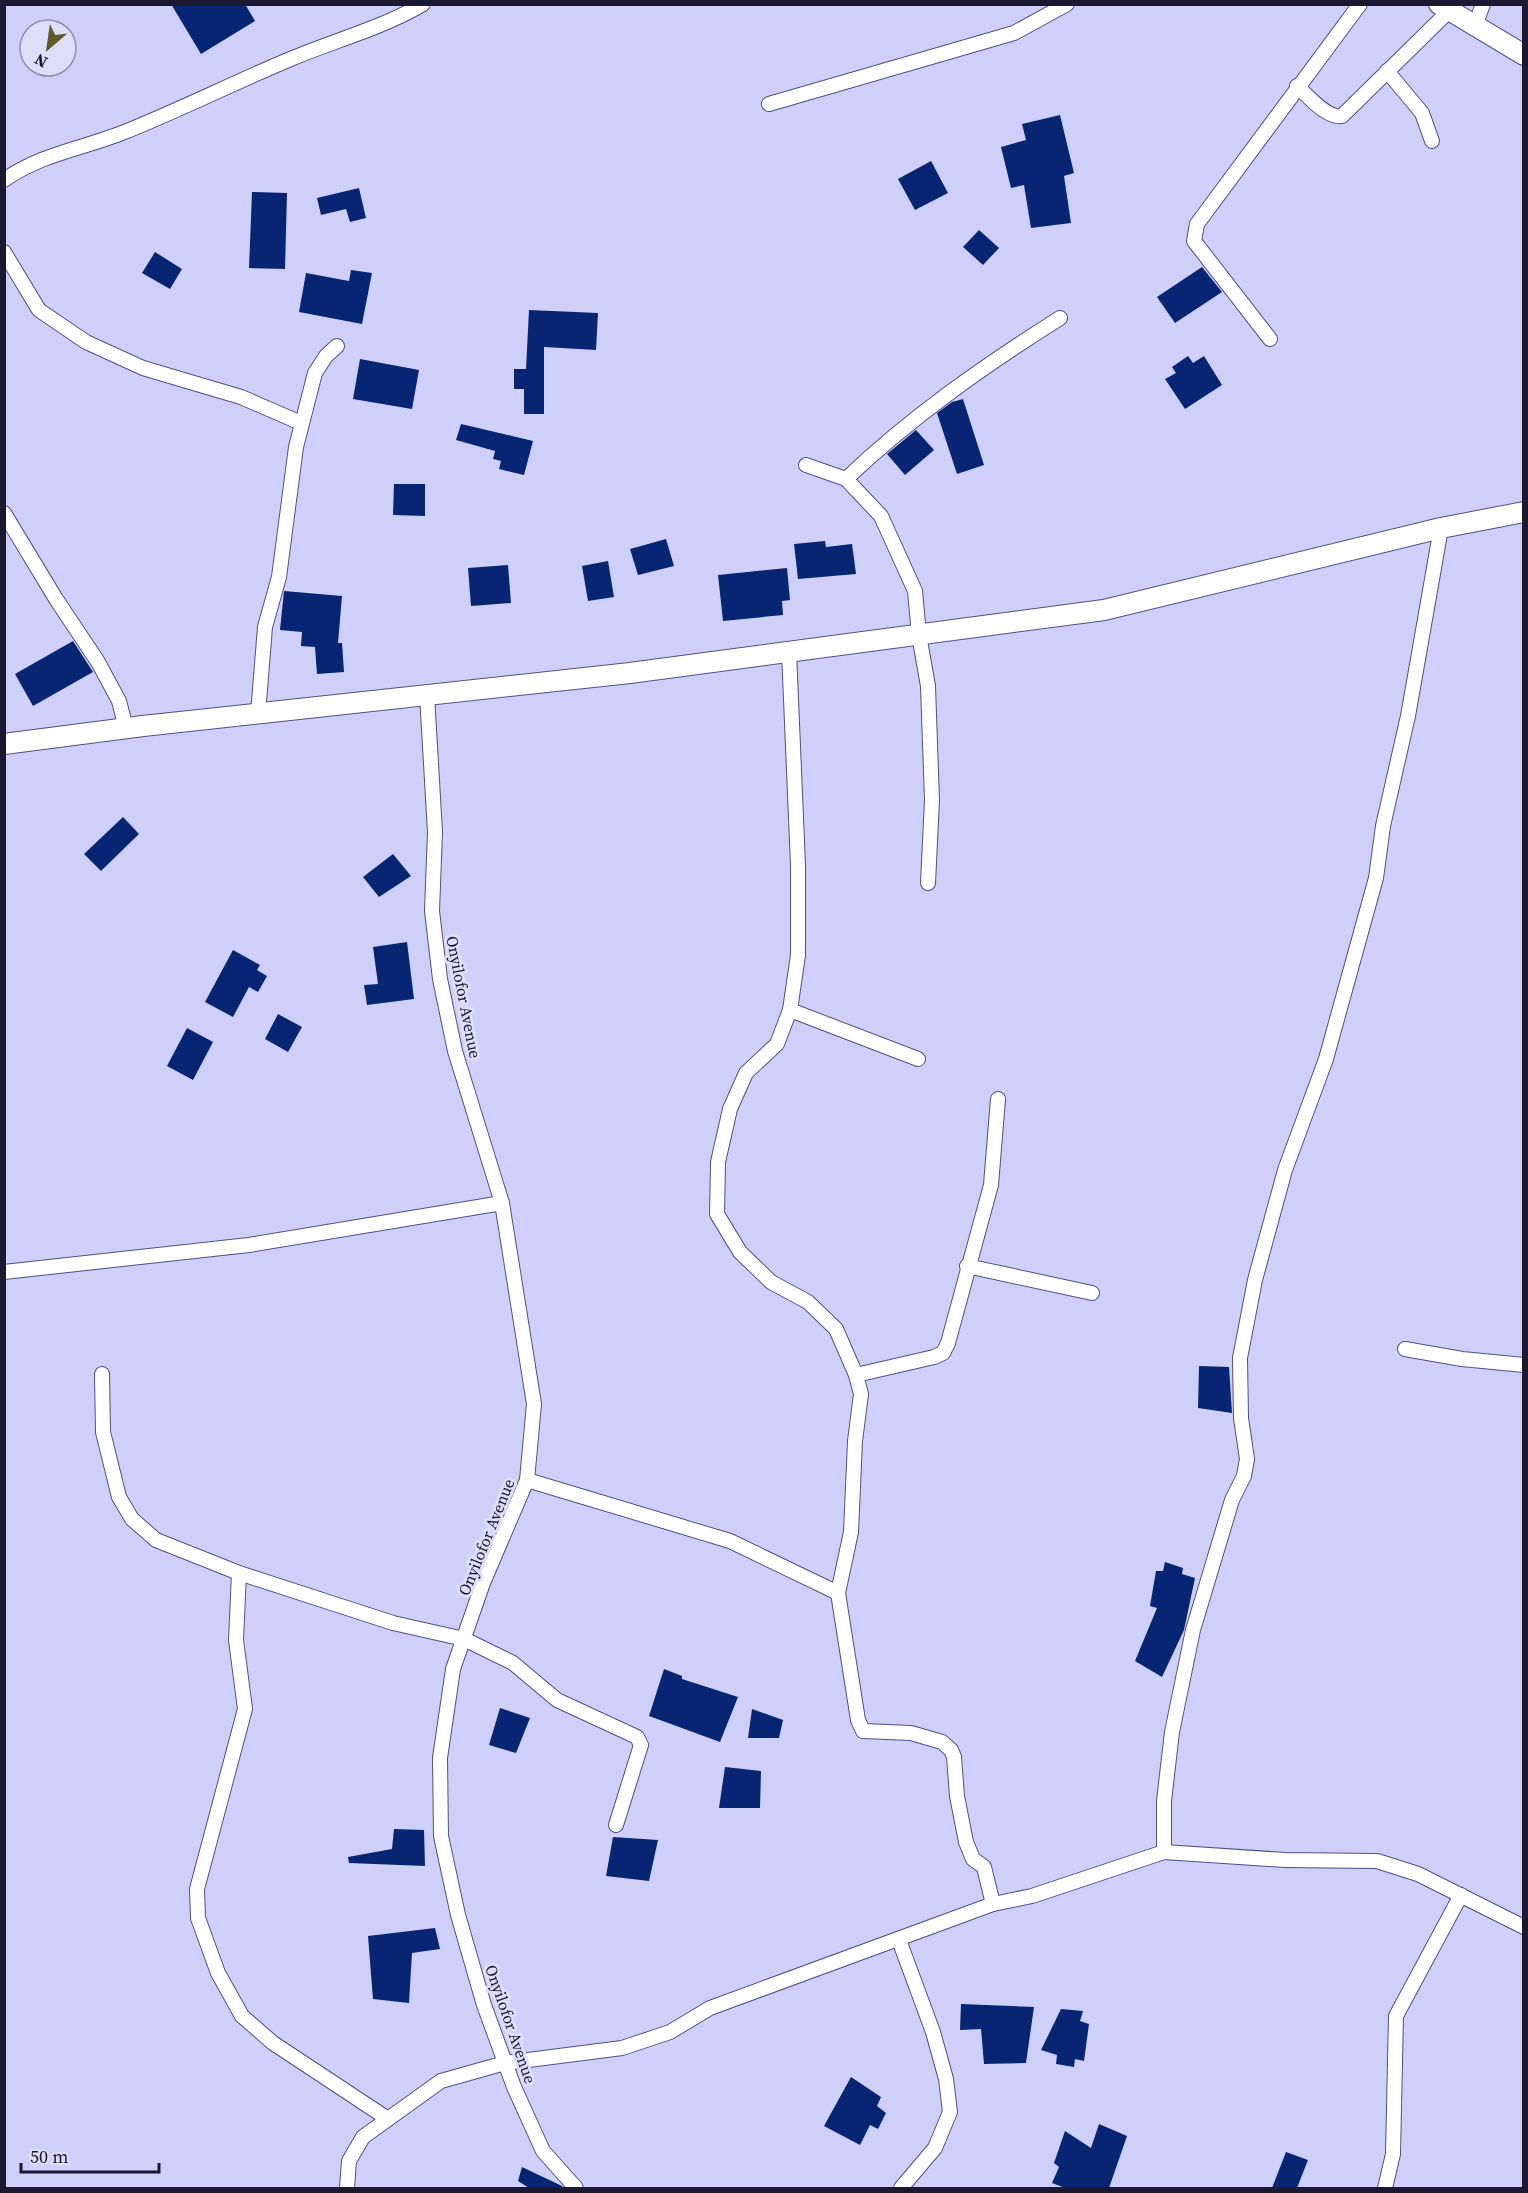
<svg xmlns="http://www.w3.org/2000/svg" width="1528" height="2193" viewBox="0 0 1528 2193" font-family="'Source Serif 4',serif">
  <rect width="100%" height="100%" fill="#cfd0f9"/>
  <g fill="#082573">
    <path d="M171 4H245L255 21 201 54Z"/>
    <path d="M1060 115 1074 173 1064 176 1071 223 1031 228 1024 185 1011 188 1001 147 1026 140 1022 124Z"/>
    <path d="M931 161 948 193 915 210 898 179Z"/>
    <path d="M359 188 366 218 350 222 346 209 321 215 317 198Z"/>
    <path d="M252 192 287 193 285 269 249 268Z"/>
    <path d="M979 230 999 248 983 265 963 247Z"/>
    <path d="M155 252 182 269 170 289 142 273Z"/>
    <path d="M1202 267 1222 292 1175 323 1157 297Z"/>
    <path d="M351 270 372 273 362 324 299 312 306 273 349 281Z"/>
    <path d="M529 310 598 313 596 350 544 347V414H524V389H514V369H526Z"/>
    <path d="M1188 356 1193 363 1204 356 1222 385 1185 409 1165 379 1176 373 1172 367Z"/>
    <path d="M360 359 419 370 412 409 353 399Z"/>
    <path d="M963 399 984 465 957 474 937 413 952 402Z"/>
    <path d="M461 424 533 441 524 475 499 469 501 461 493 459 495 451 456 440Z"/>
    <path d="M916 430 934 450 905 475 887 454Z"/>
    <path d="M394 484H425V516L393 515Z"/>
    <path d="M666 539 674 566 638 575 630 549Z"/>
    <path d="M825 541 826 547 852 544 856 574 798 579 794 544Z"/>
    <path d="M608 561 614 597 588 601 582 566Z"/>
    <path d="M508 565 511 603 471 606 468 568Z"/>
    <path d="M787 568 790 600 782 601 783 615 723 621 718 575Z"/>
    <path d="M284 591 342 596 338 643H342L344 672 317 674 315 647 301 646 302 632 280 630Z"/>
    <path d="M73 641 93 672 33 706 15 674Z"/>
    <path d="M123 817 139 834 101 871 84 854Z"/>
    <path d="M393 854 411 876 379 897 363 877Z"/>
    <path d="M407 942 414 999 367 1005 364 985 378 984 373 947Z"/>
    <path d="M233 950 260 965 257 970 267 976 258 992 249 987 233 1017 205 1002Z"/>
    <path d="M278 1014 302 1027 288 1052 265 1039Z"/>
    <path d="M187 1028 213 1042 193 1080 167 1066Z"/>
    <path d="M1199 1366 1229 1367 1232 1413 1198 1408Z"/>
    <path d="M1165 1562 1183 1568 1182 1574 1195 1578 1184 1630 1162 1677 1135 1661 1157 1608 1150 1606 1156 1571H1163Z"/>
    <path d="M664 1669 682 1676V1679L738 1697 720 1742 649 1716Z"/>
    <path d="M500 1708 530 1718 516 1753 489 1745Z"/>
    <path d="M752 1709 783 1720 779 1738H748Z"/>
    <path d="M725 1767 761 1771 760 1808H719Z"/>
    <path d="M394 1829 424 1830 425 1866 349 1863 348 1857 392 1849Z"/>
    <path d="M613 1837 658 1840 649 1881 606 1876Z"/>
    <path d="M435 1928 440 1949 412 1953 409 2003 373 1999 368 1936Z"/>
    <path d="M961 2004 1034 2007 1026 2063 984 2064 981 2029 960 2030Z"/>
    <path d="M1061 2009 1083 2011 1080 2021 1089 2024 1084 2061 1075 2059 1074 2067 1056 2064 1057 2055 1041 2050Z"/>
    <path d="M851 2077 881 2097 877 2106 886 2113 878 2129 870 2125 860 2145 824 2126Z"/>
    <path d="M1099 2124 1127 2136 1109 2188H1065L1052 2183 1059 2167 1054 2163 1065 2131 1091 2148Z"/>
    <path d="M1286 2152 1308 2160 1297 2188H1272Z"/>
    <path d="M522 2167 562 2186 564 2188H529L518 2181Z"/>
  </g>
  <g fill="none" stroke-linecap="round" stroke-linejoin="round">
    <defs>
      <g id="street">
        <path d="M1475 26 1483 4"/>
        <path d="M1387 71 1422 113 1432 141"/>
        <path d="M1297 86C1308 96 1327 119 1342 116L1449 11"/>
        <path d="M769 104 1014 33 1067 4"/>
        <path d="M4 180C41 154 81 149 122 133 180 110 235 82 293 58 336 40 382 28 423 4"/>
        <path d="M4 252 39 310 86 342 143 368 241 397 301 423"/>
        <path d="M1270 339 1194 241 1197 224 1360 4"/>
        <path d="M806 465 846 479 881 516 915 591 919 635 928 686 932 800 928 883"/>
        <path d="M846 479C911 417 984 366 1060 318"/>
        <path d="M4 513 56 599 98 662 119 701 126 728"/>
        <path d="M789 652 798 865V955L790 1010 777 1044 746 1073 730 1109 718 1162 717 1214 740 1252 771 1282 808 1302 836 1329 856 1375 861 1394 855 1441 851 1532 838 1593 858 1720 863 1731 911 1733 942 1742 951 1750 954 1757 957 1796 966 1842 973 1859 984 1867 993 1904"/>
        <path d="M427 695 435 832 432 911 440 979 455 1051 502 1203 534 1404 527 1480 483 1583 453 1669 440 1758 441 1836 458 1915 484 2005 514 2087 543 2151 576 2188"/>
        <path d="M258 714 265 627 279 577 296 447 315 373 326 356 337 346"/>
        <path d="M790 1010 918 1059"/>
        <path d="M967 1266 1092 1293"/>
        <path d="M4 1272 249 1245 502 1203"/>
        <path d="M1405 1349 1462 1359 1524 1365"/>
        <path d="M102 1374 103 1432 119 1497 132 1519 156 1540 239 1573 393 1623 464 1639 513 1663 557 1700 637 1737 641 1745 616 1825"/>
        <path d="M856 1375 934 1357 943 1353 948 1343 991 1185 998 1099"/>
        <path d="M527 1480 730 1541 838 1593"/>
        <path d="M239 1573 236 1640 245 1709 197 1889 198 1918 218 1973 242 2016 273 2043 388 2119"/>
        <path d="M1164 1852V1801L1172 1732 1193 1630 1232 1500 1244 1476 1247 1459 1241 1418 1240 1358 1255 1280 1285 1170 1326 1059 1376 878 1383 826 1408 716 1441 528"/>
        <path d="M899 1940 933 2032 946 2079 950 2112 935 2148 901 2188"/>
        <path d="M347 2188 349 2161 363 2137 441 2081 505 2063 622 2048 670 2032 710 2008 993 1904 1032 1896 1164 1852 1285 1860 1377 1861 1418 1874 1524 1927"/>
        <path d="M1385 2188 1393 2154 1396 2016 1461 1895"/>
      </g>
      <g id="secondary">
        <path d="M1439 4 1524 55"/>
        <path d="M4 744 143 726 630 673 1104 610 1441 528 1524 512"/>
      </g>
    </defs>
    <use href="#street" stroke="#514f89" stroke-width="16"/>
    <use href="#secondary" stroke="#514f89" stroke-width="22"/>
    <use href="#street" stroke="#fff" stroke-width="14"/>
    <use href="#secondary" stroke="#fff" stroke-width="20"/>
  </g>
  <g text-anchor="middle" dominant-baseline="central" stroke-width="6" stroke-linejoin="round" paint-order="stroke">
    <g font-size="16" fill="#1a1932" stroke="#dddefa">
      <text transform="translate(464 997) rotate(79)">Onyilofor Avenue</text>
      <text transform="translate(486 1537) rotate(-68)">Onyilofor Avenue</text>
      <text transform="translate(511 2024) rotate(71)">Onyilofor Avenue</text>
    </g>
  </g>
  <rect width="1528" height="2193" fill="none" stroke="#1a1932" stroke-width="12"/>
  <g transform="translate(48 48) rotate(209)"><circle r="28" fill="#dddefa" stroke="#8f8faa" stroke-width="1.5"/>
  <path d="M0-4.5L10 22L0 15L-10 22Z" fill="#5f5a26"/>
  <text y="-9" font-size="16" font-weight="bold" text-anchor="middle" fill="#1a1932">N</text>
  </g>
  <path d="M21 2163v9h138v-9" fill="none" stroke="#1a1932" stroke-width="3"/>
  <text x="30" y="2163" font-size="18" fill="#1a1932" stroke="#dddefa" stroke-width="4.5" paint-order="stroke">50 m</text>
</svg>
